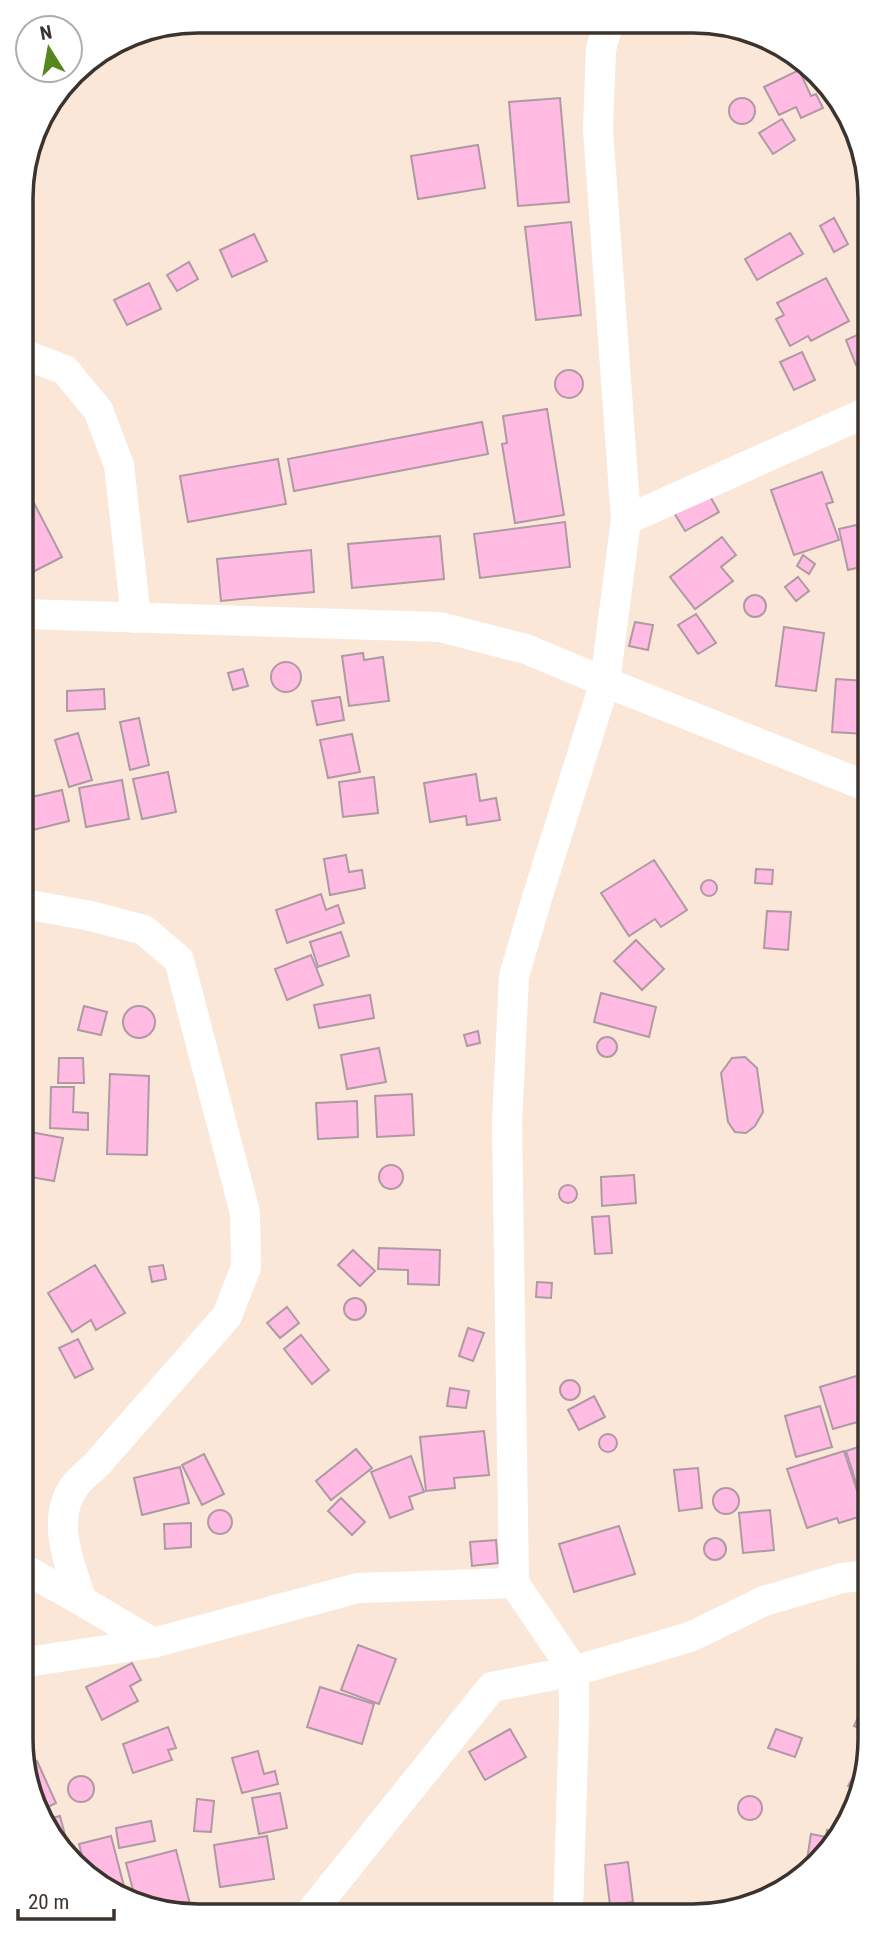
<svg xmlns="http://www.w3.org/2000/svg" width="891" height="1937" viewBox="0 0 891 1937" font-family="'Roboto Condensed',sans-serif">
  <rect width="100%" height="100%" fill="#fbe7d8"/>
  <g fill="#ffbbe2" stroke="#ae99a5" stroke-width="2">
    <path d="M799 70 811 96 816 94 823 108 801 118 796 107 779 115 764 87Z"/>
    <path d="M560 98 569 202 518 206 509 102Z"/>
    <circle cx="742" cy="111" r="13"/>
    <path d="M782 119 795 140 773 154 759 133Z"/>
    <path d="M478 145 485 188 418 199 411 156Z"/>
    <path d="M834 218 848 244 834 252 820 226Z"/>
    <path d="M571 222 581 315 536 320 525 227Z"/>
    <path d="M790 233 803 254 757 280 745 259Z"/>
    <path d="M254 234 267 261 232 277 220 250Z"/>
    <path d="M189 262 198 279 177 291 167 275Z"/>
    <path d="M826 278 849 321 811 341 808 336 790 346 776 319 784 315 777 303Z"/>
    <path d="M149 283 161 309 127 325 114 300Z"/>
    <path d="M864 332 865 362 856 365 846 340Z"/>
    <path d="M802 352 815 380 794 390 780 362Z"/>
    <circle cx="569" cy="384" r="14"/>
    <path d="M547 409 564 515 515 523 502 444 507 443 503 416Z"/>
    <path d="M482 422 488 454 294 491 288 459Z"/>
    <path d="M278 459 286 504 188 522 180 476Z"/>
    <path d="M822 472 833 502 826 504 839 540 794 555 771 490Z"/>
    <path d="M22 480 62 557 23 577Z"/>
    <path d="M707 491 719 512 685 531 673 511Z"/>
    <path d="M565 522 570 567 480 578 474 534Z"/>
    <path d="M865 523V566L848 570 839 529Z"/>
    <path d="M440 536 444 579 352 588 348 544Z"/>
    <path d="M722 537 736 555 721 567 733 581 695 609 670 577Z"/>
    <path d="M311 550 314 592 221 601 217 559Z"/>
    <path d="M803 555 815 564 809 574 797 566Z"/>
    <path d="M798 577 809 591 796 601 785 587Z"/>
    <circle cx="755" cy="606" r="11"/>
    <path d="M696 614 716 643 698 654 678 625Z"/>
    <path d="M635 622 653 625 648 650 629 646Z"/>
    <path d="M784 627 824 633 816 691 776 686Z"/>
    <path d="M363 653 364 660 383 657 389 701 349 706 342 656Z"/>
    <circle cx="286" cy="677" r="15"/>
    <path d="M243 669 248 686 233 690 228 673Z"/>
    <path d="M836 679 866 681V734L832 732Z"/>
    <path d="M104 689 105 709 67 711V691Z"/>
    <path d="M340 697 344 720 317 725 312 701Z"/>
    <path d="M139 718 149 765 130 770 120 722Z"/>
    <path d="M78 733 92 780 69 787 55 740Z"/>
    <path d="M352 734 360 772 328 778 320 740Z"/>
    <path d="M168 772 176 812 142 819 133 779Z"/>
    <path d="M476 774 480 801 496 798 500 820 467 825 466 816 430 822 424 783Z"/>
    <path d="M374 777 378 813 343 817 339 782Z"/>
    <path d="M122 780 129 819 86 827 79 788Z"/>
    <path d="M62 790 69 821 33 830 27 798Z"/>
    <path d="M346 855 349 872 362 870 365 888 330 895 324 859Z"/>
    <path d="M654 860 687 910 661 927 655 919 629 936 601 893Z"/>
    <path d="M756 869 773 870 772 884 755 883Z"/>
    <circle cx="709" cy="888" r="8"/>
    <path d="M321 894 326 910 338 905 344 923 287 943 276 910Z"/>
    <path d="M767 911 791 912 788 950 764 948Z"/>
    <path d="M341 932 349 956 318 967 310 942Z"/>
    <path d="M636 940 664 969 642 990 614 961Z"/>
    <path d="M311 955 323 985 287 1000 275 969Z"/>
    <path d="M601 993 656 1007 649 1037 594 1022Z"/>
    <path d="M370 995 374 1018 319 1028 314 1005Z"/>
    <path d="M84 1006 107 1012 101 1035 78 1030Z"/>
    <circle cx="139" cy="1022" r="16"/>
    <path d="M478 1031 480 1043 467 1046 464 1035Z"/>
    <circle cx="607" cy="1047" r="10"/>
    <path d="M379 1048 386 1082 347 1089 341 1055Z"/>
    <path d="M745 1057 757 1068 763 1112 755 1126 746 1133 735 1132 728 1122 721 1073 732 1058Z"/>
    <path d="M59 1058H83L84 1083H58Z"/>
    <path d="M110 1074 149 1076 147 1155 107 1154Z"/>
    <path d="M51 1087H74L73 1112 88 1113V1130L50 1128Z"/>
    <path d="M412 1094 414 1135 377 1137 375 1096Z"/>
    <path d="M357 1101 358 1137 318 1139 316 1103Z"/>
    <path d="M25 1131 63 1138 54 1181 25 1176Z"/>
    <circle cx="391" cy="1177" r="12"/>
    <path d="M634 1175 636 1203 602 1206 601 1177Z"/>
    <circle cx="568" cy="1194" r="9"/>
    <path d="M609 1216 612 1253 595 1254 592 1217Z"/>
    <path d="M379 1248 440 1250 439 1285 408 1284V1270L378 1269Z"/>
    <path d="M353 1250 375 1271 360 1286 338 1265Z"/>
    <path d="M95 1265 125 1313 96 1330 91 1320 72 1332 48 1293Z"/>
    <path d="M163 1265 166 1279 152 1282 149 1267Z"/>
    <path d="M537 1282 552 1283 551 1298 536 1297Z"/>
    <circle cx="355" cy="1309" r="11"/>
    <path d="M287 1307 299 1323 280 1338 267 1323Z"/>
    <path d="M468 1328 484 1333 473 1361 459 1356Z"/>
    <path d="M301 1335 329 1370 312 1384 284 1349Z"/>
    <path d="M78 1339 93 1369 75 1378 59 1348Z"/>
    <path d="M863 1374 868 1391V1419L833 1429 820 1387Z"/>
    <circle cx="570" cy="1390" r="10"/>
    <path d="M450 1388 469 1391 466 1408 447 1406Z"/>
    <path d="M594 1396 605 1417 579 1430 568 1410Z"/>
    <path d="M820 1406 832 1447 796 1457 785 1416Z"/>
    <path d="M484 1431 489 1475 454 1478 455 1488 426 1491 420 1437Z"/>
    <circle cx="608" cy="1443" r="9"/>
    <path d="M868 1444 869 1524 846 1451Z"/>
    <path d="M356 1449 372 1468 331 1500 316 1481Z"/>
    <path d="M844 1451 865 1515 839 1523 837 1518 807 1528 787 1469Z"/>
    <path d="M204 1454 224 1494 202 1505 182 1465Z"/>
    <path d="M411 1456 424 1492 409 1497 413 1509 390 1518 371 1472Z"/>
    <path d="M180 1467 189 1503 142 1515 134 1478Z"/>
    <path d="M698 1468 702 1508 679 1511 674 1470Z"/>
    <circle cx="726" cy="1501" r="13"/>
    <path d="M341 1498 365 1522 352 1535 328 1511Z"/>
    <circle cx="220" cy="1522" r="12"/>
    <path d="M770 1510 774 1550 743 1553 739 1513Z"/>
    <path d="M191 1523V1547L165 1549 164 1524Z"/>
    <path d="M619 1526 635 1574 574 1592 559 1544Z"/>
    <circle cx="715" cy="1549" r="11"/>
    <path d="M496 1540 498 1563 472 1566 470 1542Z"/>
    <path d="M358 1645 396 1659 379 1704 341 1690Z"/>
    <path d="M869 1660V1684L857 1672Z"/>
    <path d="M132 1663 141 1680 130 1686 138 1701 102 1720 86 1687Z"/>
    <path d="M320 1687 374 1704 362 1744 307 1727Z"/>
    <path d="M860 1713 869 1717V1733L854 1726Z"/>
    <path d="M168 1727 176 1748 168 1750 172 1760 133 1773 123 1744Z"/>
    <path d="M510 1729 526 1757 485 1780 469 1752Z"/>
    <path d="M776 1729 802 1738 795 1757 768 1748Z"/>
    <path d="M258 1751 264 1774 275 1771 278 1784 242 1793 232 1758Z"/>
    <path d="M37 1761 56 1803 42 1810 27 1785V1766Z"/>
    <path d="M862 1761 865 1762 855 1789 848 1786Z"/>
    <circle cx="81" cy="1789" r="13"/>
    <path d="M280 1793 287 1828 259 1834 252 1798Z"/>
    <circle cx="750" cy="1808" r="12"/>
    <path d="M197 1799 214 1801 211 1832 194 1831Z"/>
    <path d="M60 1816 70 1854 48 1819Z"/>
    <path d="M151 1821 155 1841 119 1848 116 1828Z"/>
    <path d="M827 1830 839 1832 833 1847 812 1867 806 1866 811 1834 826 1837Z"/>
    <path d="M111 1836 126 1894 87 1875 79 1844Z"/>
    <path d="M267 1836 274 1879 220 1887 214 1845Z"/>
    <path d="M176 1850 190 1904 162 1912 135 1898 126 1863Z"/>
    <path d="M628 1862 633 1902 610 1905 605 1865Z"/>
  </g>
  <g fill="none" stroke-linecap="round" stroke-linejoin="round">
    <g stroke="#fff" stroke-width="30">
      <path d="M608 24 601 49 598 129 626 520 605 682 537 898 514 976 507 1124 514 1583 574 1671 690 1637 764 1601 842 1578 869 1575"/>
      <path d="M22 354 65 370 98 410 119 465 136 618"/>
      <path d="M626 520 865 413"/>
      <path d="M23 614 440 627 526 649 605 682 866 786"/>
      <path d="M24 904 91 916 144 930 179 960 245 1213 246 1267 227 1316 97 1464C90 1471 82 1477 76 1484 49 1519 70 1564 82 1601L153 1643"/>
      <path d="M26 1570 82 1601"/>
      <path d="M27 1662 153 1643 358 1588 514 1583"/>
      <path d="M311 1912 492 1687 574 1671V1721L568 1911"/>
    </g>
  </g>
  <path d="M0 0H891V1937H0ZM198 33H693A165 165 0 0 1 858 198V1739A165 165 0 0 1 693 1904H198A165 165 0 0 1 33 1739V198A165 165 0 0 1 198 33Z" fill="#fff" fill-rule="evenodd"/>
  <path fill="none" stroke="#3b332d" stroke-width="3.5" d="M198 33H693A165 165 0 0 1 858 198V1739A165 165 0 0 1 693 1904H198A165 165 0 0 1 33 1739V198A165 165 0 0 1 198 33Z"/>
  <g transform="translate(49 49) rotate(349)"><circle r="33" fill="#ffffff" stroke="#b1adab" stroke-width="2"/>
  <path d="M0-5L12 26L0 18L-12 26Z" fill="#55871c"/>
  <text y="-10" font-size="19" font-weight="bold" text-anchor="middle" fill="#3b332d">N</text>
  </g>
  <path d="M18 1909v10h96v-10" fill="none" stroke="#3b332d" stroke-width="3.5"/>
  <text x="28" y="1909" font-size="21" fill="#3b332d" stroke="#ffffff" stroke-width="5" paint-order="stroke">20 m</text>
</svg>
